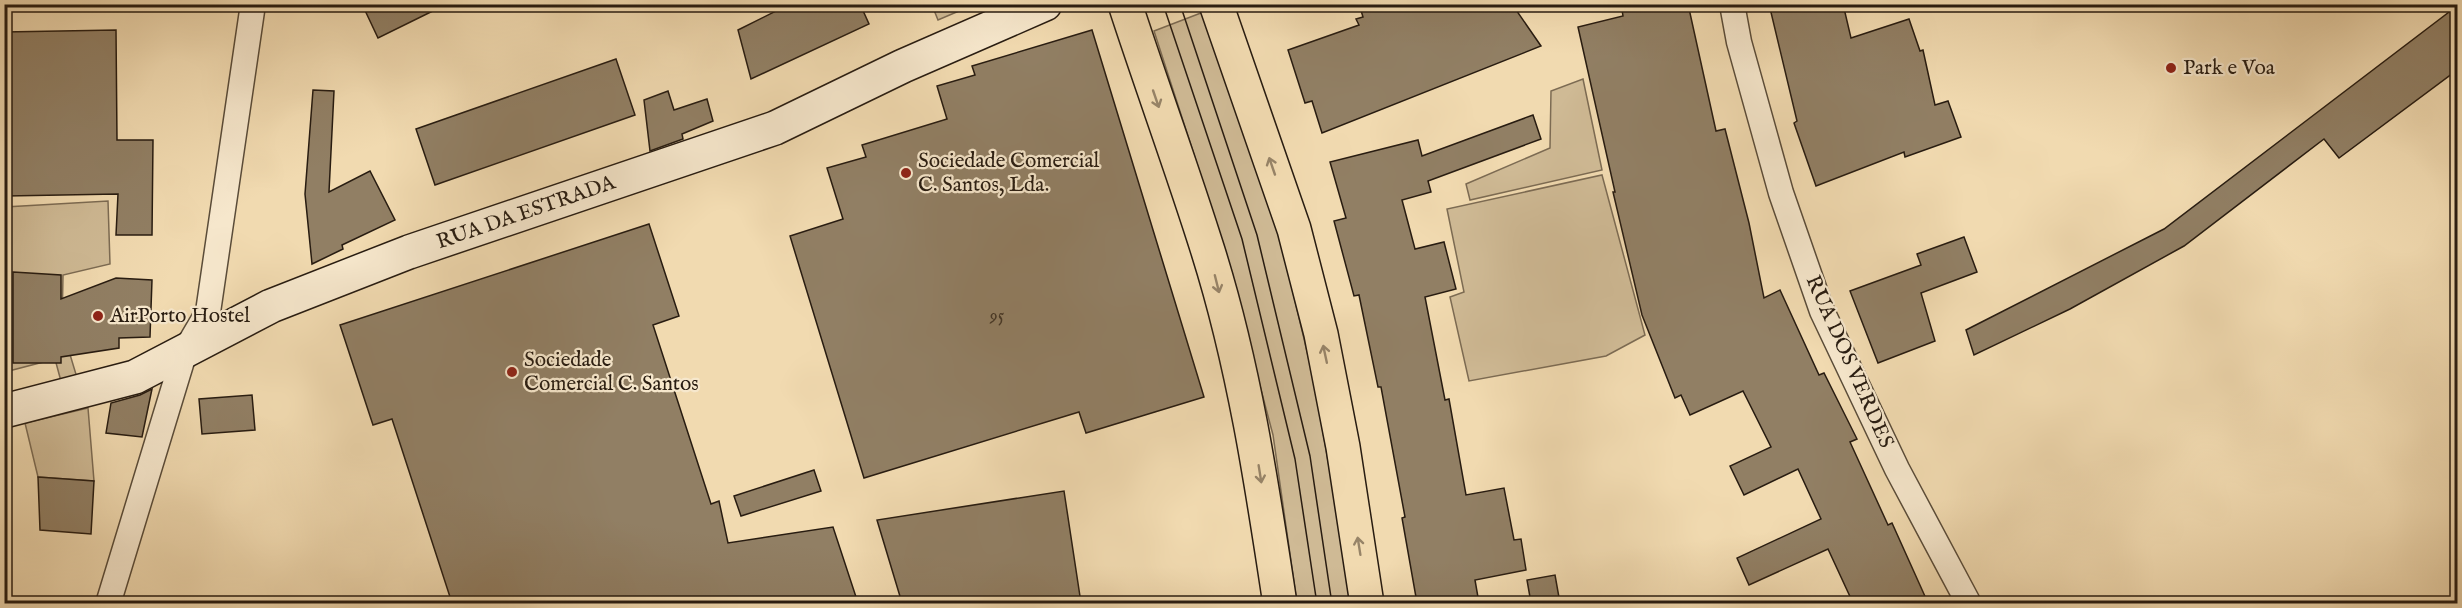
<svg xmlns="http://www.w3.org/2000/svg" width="2462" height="608" viewBox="0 0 2462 608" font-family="'IM FELL English',serif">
  <rect width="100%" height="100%" fill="#f1dab0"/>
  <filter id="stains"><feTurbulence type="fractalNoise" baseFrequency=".00333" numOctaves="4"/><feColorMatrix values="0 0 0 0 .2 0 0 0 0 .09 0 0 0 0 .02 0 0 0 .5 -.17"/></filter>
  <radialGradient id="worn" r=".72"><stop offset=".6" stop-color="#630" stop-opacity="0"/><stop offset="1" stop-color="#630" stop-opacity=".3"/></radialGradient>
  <g fill="#cfba95" stroke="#7c6b53" stroke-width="1.5">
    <path d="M932 5V4L973 5 938 20Z"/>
    <path d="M1206 11 1278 229 1314 381 1353 603H1297L1273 435 1221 238 1154 31Z"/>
    <path d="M1583 79 1602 170 1470 200 1466 184 1550 148 1551 91Z"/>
    <path d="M1602 175 1645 335 1606 356 1469 381 1450 297 1464 292 1447 209Z"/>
    <path d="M108 201 110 264 63 275 62 328 78 381 62 385 55 359 5 372V207Z"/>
    <path d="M88 408 94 481 38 477 25 423Z"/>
  </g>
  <g fill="#917f64" stroke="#281c11" stroke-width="1.5">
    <path d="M362 4H447L378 38Z"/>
    <path d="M790 4H860L869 24 751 79 738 30Z"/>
    <path d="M1359 4H1512L1541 46 1322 133 1312 101 1305 103 1288 50 1359 25 1356 19 1363 17Z"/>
    <path d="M1621 4H1688L1716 131 1725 129 1749 223 1764 298 1780 290 1819 375 1824 373 1857 439 1850 442 1888 525 1892 523 1928 603H1853L1828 549 1749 585 1737 558 1821 519 1798 469 1744 495 1730 466 1771 447 1743 391 1690 415 1681 395 1675 398 1642 315 1613 192H1615L1578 27 1623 16Z"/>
    <path d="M1769 4H1843L1851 38 1909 19 1920 51 1923 50 1935 105 1948 101 1961 137 1905 157 1904 152 1816 186 1794 123 1797 121Z"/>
    <path d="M2457 6V70L2339 158 2324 139 2184 246 2070 309 1974 355 1966 330 2164 229Z"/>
    <path d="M116 30 117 140H153L152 235H116L118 194 6 196 4 32Z"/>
    <path d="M1092 30 1204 397 1086 433 1079 412 864 478 790 236 843 219 827 168 866 157 862 145 947 119 937 86 975 75 972 66Z"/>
    <path d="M616 59 635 115 435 185 416 129Z"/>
    <path d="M313 90 334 91 329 192 370 171 395 220 342 245 343 249 312 264 305 194Z"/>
    <path d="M668 91 674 110 707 99 713 121 682 134 683 139 650 151 644 100Z"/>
    <path d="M1533 115 1541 139 1428 181 1431 192 1402 200 1415 249 1444 242 1456 289 1425 297 1445 400 1449 399 1466 495 1504 488 1514 540 1521 539 1526 570 1475 580 1479 603H1417L1402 518 1405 517 1381 387H1378L1359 295 1354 296 1334 221 1346 218 1330 162 1418 140 1422 156Z"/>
    <path d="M649 224 679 316 653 325 711 504 719 501 728 543 833 527 858 603H452L392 419 373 425 340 325Z"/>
    <path d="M1964 237 1977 272 1921 293 1935 341 1878 363 1850 291 1921 265 1917 254Z"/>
    <path d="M13 272 61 275V299L116 278 152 280 150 337 119 338V348L61 357V363H13Z"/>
    <path d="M152 389 142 437 106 433 111 403 140 395Z"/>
    <path d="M252 395 255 430 202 434 199 399Z"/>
    <path d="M814 470 821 491 741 516 734 496Z"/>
    <path d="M38 477 94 481 91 534 40 530Z"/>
    <path d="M1064 491 1081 603H902L877 520Z"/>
    <path d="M1555 575 1560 603H1531L1527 580Z"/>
  </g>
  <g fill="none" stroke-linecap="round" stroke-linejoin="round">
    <defs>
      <g id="street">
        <path d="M1732 4 1739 42 1781 193 1822 311 1897 469 1969 604"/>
        <path d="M108 604 185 351 208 312 253 4"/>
      </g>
      <path id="secondary" d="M4 411 135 377 271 306 409 252 775 128 903 66 1045 4"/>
      <g id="primary">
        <path d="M1125 4C1152 87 1182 168 1208 251 1244 365 1262 485 1280 604"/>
        <path d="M1216 4 1294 229 1321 334 1343 447 1367 604"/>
      </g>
    </defs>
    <use href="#street" stroke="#5a4c39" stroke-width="27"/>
    <use href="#secondary" stroke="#281c11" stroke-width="36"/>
    <use href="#primary" stroke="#281c11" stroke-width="36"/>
    <use href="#street" stroke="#f6e7cc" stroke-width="24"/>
    <use href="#secondary" stroke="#f6e7cc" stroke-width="33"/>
    <use href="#primary" stroke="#f1dab0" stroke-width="33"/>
    <g stroke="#281c11" stroke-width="1.5">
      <path d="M1163 4 1242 239 1295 459 1317 604"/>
      <path d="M1180 4 1257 235 1310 456 1332 604"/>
    </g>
  </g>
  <defs><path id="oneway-shaft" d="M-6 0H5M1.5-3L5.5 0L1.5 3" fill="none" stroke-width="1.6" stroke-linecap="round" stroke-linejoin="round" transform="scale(1.5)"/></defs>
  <g stroke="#978468">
    <use href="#oneway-shaft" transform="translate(1156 99) rotate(71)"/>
    <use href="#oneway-shaft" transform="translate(1272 166) rotate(-109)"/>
    <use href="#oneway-shaft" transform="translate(1217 284) rotate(76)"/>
    <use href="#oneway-shaft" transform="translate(1325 354) rotate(-102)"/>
    <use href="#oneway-shaft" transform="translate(1260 474) rotate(81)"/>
    <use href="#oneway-shaft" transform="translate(1359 546) rotate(-99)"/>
  </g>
  <g fill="#8f2418" stroke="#f6e7cc" stroke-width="2">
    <circle cx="2171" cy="68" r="6"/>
    <circle cx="906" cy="173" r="6"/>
    <circle cx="98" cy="316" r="6"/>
    <circle cx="512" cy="372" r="6"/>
  </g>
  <g text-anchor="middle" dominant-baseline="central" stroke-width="4.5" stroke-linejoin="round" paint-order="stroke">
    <g font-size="18" fill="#423526">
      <text x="997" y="316">95</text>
    </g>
    <g font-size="21" fill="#281c11" stroke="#f6e7cc" text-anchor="start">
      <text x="2183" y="68">Park e Voa</text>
      <text x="918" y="161">Sociedade Comercial<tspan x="918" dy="24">C. Santos, Lda.</tspan></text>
      <text x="110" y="316">AirPorto Hostel</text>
      <text x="524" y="360">Sociedade<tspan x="524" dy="24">Comercial C. Santos</tspan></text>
    </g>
    <g font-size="21" fill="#281c11" stroke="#f6e7cc">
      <text transform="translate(526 213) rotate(-19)">RUA DA ESTRADA</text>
      <text transform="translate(1849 362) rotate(66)">RUA DOS VERDES</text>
    </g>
  </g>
  <rect width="2462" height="608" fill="none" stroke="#f1dab0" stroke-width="24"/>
  <rect x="6" y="6" width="2450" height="596" fill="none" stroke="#281c11" stroke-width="3"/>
  <rect x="12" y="12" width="2438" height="584" fill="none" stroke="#281c11" stroke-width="1.5"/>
  <rect width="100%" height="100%" filter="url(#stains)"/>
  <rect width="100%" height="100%" fill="url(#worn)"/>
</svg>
